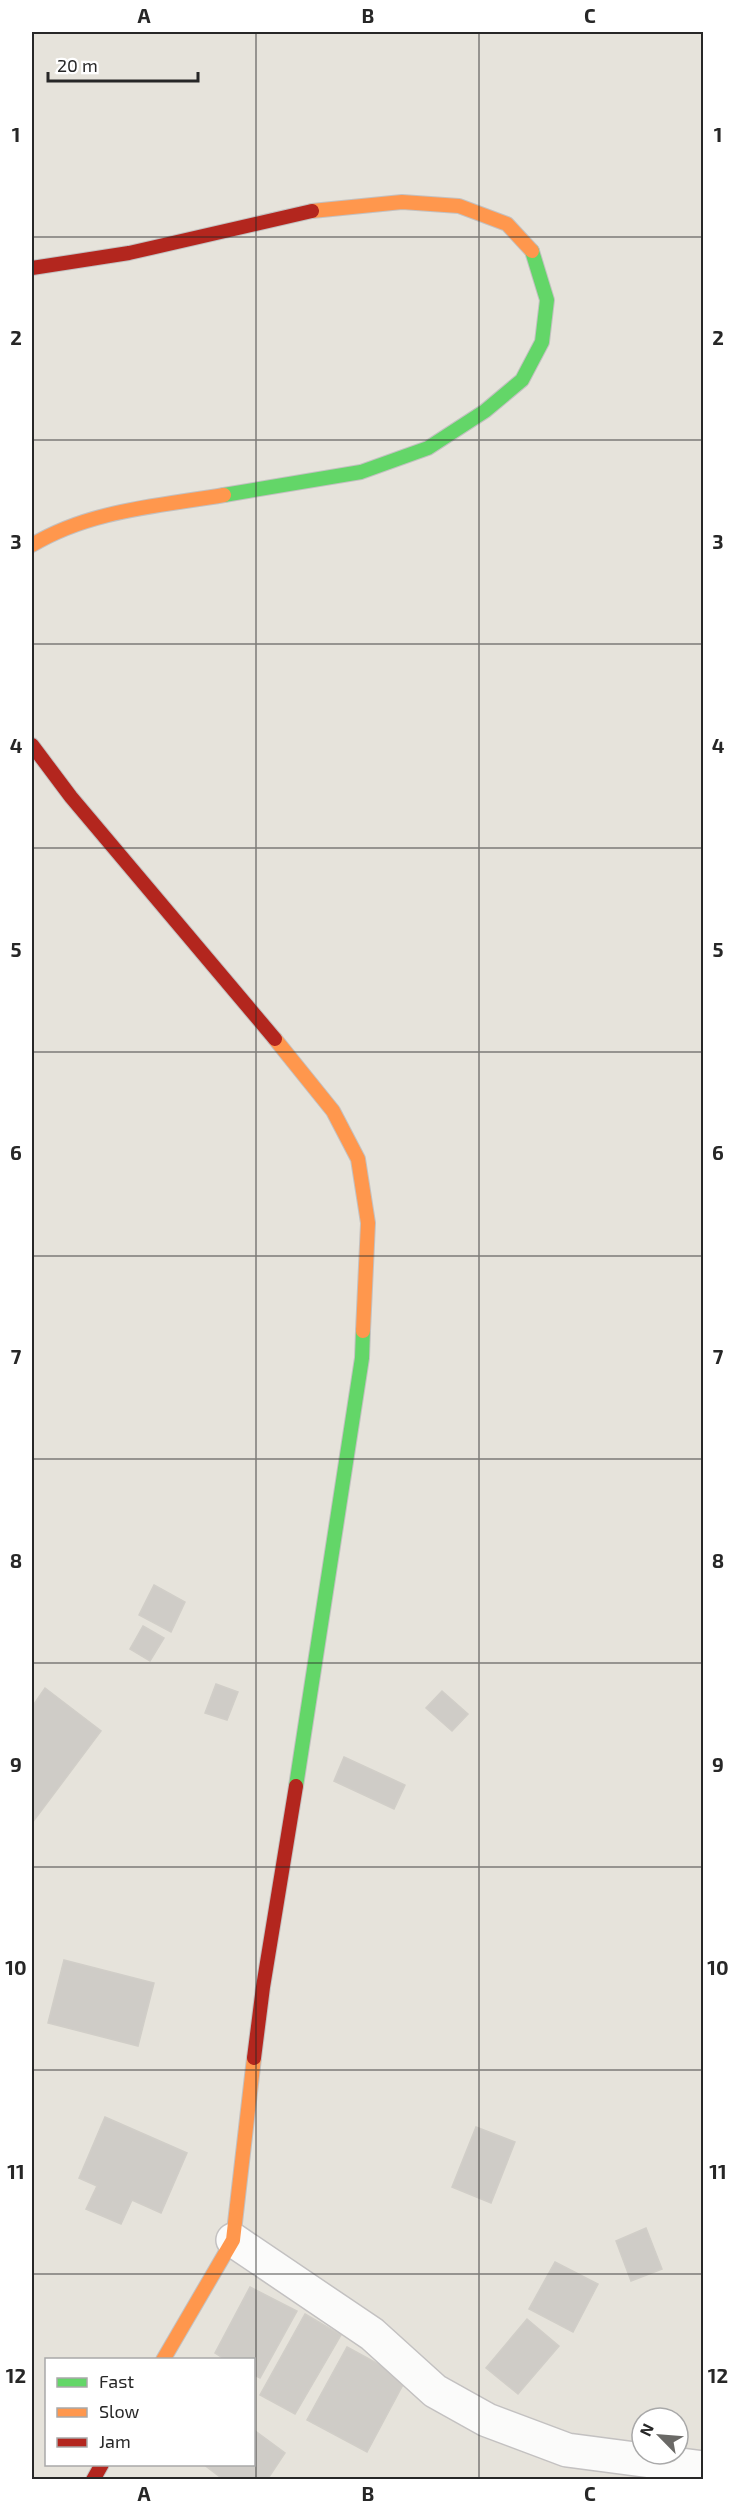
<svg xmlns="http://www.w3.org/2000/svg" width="735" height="2511" viewBox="0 0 735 2511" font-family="'Exo 2',sans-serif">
  <rect width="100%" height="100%" fill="#e6e3db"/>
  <g fill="#cfccc7" stroke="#d1cec8" stroke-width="1.5">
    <path d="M154 1585 185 1602 171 1632 139 1615Z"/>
    <path d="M143 1626 164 1638 150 1661 130 1649Z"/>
    <path d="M216 1684 238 1692 227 1720 205 1713Z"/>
    <path d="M45 1688 101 1731 32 1823V1707Z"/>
    <path d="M442 1691 468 1714 452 1731 426 1708Z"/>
    <path d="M344 1757 405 1785 394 1809 334 1781Z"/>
    <path d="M64 1960 154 1983 138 2046 48 2023Z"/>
    <path d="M105 2117 187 2153 161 2213 132 2200 121 2224 86 2209 97 2186 79 2178Z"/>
    <path d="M476 2127 515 2142 491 2203 452 2187Z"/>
    <path d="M646 2228 662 2269 631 2281 616 2241Z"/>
    <path d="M555 2262 598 2284 573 2332 529 2309Z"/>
    <path d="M250 2287 297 2311 260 2378 254 2375V2360H226L215 2353Z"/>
    <path d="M305 2314 341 2335 295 2414 260 2395Z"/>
    <path d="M527 2319 559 2346 518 2394 486 2368Z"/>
    <path d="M347 2347 406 2379 367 2452 307 2420Z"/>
    <path d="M254 2430 285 2453 267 2480H224L203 2464H254Z"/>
  </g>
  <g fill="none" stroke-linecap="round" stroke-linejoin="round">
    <defs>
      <path id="street" d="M233 2240 372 2334 435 2391 487 2420 567 2450 704 2468"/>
      <g id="fast">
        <path d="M224 495 361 472 428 448 485 411 522 380 542 342 547 300 532 251"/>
        <path d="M296 1786 362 1358 363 1331"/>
      </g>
      <g id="slow">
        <path d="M312 211 402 202 459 206 507 224 532 251"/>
        <path d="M32 545C90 510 159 506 224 495"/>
        <path d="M275 1039 333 1111 358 1159 368 1223 363 1331"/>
        <path d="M163 2360 233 2240 254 2058"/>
      </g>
      <g id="jam">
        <path d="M32 268 129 253 312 211"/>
        <path d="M32 745 71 797 275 1039"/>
        <path d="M254 2058 263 1987 296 1786"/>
        <path d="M93 2480 102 2464"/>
      </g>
    </defs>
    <use href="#street" stroke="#c3c1c1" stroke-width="36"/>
    <use href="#fast" stroke="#c3c1c1" stroke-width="16"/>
    <use href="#slow" stroke="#c3c1c1" stroke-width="16"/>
    <use href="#jam" stroke="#c3c1c1" stroke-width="16"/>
    <use href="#street" stroke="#fbfbfa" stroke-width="33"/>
    <use href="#fast" stroke="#63d668" stroke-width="14"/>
    <use href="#slow" stroke="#ff974d" stroke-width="14"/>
    <use href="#jam" stroke="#b3261e" stroke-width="14"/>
  </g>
  <path fill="none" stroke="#272727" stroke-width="1.5" stroke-opacity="0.55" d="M256 32V2480M479 32V2480M32 237H704M32 440H704M32 644H704M32 848H704M32 1052H704M32 1256H704M32 1459H704M32 1663H704M32 1867H704M32 2070H704M32 2274H704"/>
  <rect width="735" height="2511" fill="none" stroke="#ffffff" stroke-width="66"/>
  <rect x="45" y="2358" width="210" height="108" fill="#ffffff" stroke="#a9a9a9" stroke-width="1.5"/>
  <rect x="57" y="2378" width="30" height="9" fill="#63d668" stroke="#a9a9a9" stroke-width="1.5"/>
  <text x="99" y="2388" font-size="18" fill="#272727">Fast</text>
  <rect x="57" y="2408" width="30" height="9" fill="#ff974d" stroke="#a9a9a9" stroke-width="1.5"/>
  <text x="99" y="2418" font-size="18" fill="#272727">Slow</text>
  <rect x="57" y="2438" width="30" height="9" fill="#b3261e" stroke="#a9a9a9" stroke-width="1.5"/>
  <text x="99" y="2448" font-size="18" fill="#272727">Jam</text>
  <g transform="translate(660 2436) rotate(295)"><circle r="28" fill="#ffffff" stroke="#a9a9a9" stroke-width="1.5"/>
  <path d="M0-4.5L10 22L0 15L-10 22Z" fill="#6a6966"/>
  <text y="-9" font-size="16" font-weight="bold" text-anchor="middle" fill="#272727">N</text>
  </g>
  <path d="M48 72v9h150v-9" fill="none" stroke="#272727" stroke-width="3"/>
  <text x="57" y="72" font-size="18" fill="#272727" stroke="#ffffff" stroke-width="4.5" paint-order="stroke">20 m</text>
  <rect x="33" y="33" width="669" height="2445" fill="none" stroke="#272727" stroke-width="2"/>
  <g font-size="20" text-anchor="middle" font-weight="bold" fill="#272727">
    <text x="144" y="23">A</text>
    <text x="368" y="23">B</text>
    <text x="590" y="23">C</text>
    <text x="16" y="142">1</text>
    <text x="718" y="142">1</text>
    <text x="16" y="345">2</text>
    <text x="718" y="345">2</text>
    <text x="16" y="549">3</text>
    <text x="718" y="549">3</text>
    <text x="16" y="753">4</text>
    <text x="718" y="753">4</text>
    <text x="16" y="957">5</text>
    <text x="718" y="957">5</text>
    <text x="16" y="1160">6</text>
    <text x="718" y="1160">6</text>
    <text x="16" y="1364">7</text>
    <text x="718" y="1364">7</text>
    <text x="16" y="1568">8</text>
    <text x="718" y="1568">8</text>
    <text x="16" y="1772">9</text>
    <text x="718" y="1772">9</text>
    <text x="16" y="1975">10</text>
    <text x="718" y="1975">10</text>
    <text x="16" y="2179">11</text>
    <text x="718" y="2179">11</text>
    <text x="16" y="2383">12</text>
    <text x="718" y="2383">12</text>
    <text x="144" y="2501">A</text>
    <text x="368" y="2501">B</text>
    <text x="590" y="2501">C</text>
  </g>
</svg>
